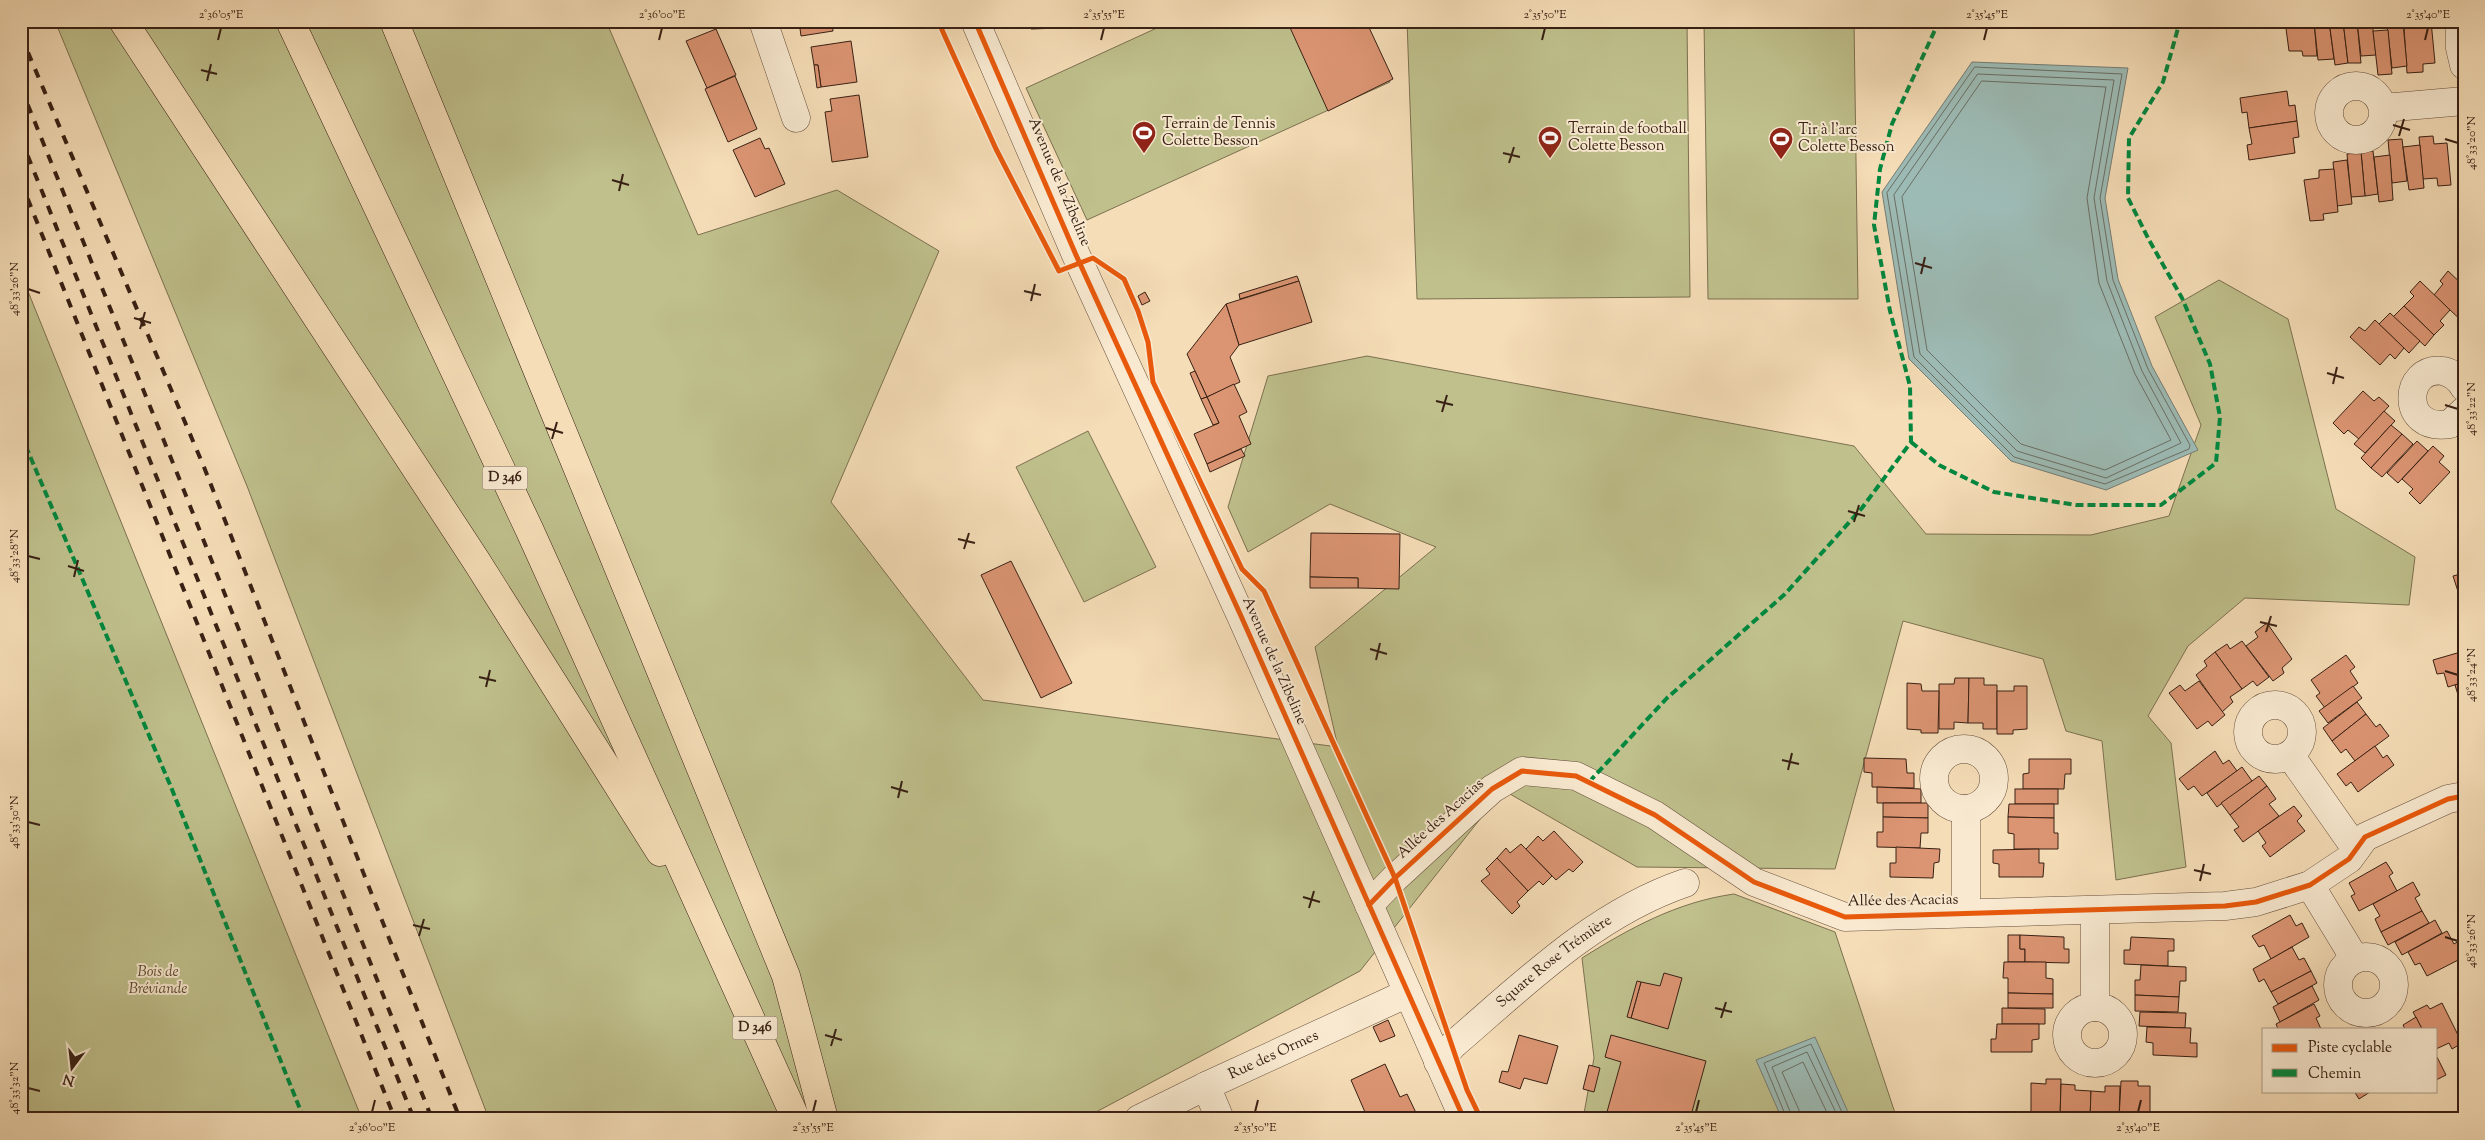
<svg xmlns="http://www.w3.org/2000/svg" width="2485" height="1140" viewBox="0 0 2485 1140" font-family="'Sorts Mill Goudy',serif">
  <rect width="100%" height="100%" fill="#f5ddb7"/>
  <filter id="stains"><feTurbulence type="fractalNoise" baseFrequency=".004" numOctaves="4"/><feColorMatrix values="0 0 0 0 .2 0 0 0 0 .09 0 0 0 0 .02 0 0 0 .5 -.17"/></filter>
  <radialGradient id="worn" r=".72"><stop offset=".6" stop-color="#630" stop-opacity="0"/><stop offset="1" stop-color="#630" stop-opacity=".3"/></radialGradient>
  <g fill="#bfc08c" stroke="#7c7050">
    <path d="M55 21H606L698 235 837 190 939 251 831 502 983 700 1338 747 1315 647 1436 547 1330 504 1248 552 1228 507 1268 376 1367 356 1854 446 1926 534 2091 535 2169 516 2201 425 2155 317 2219 280 2288 319 2336 509 2415 557 2409 605 2245 598 2188 646 2148 716 2171 743 2186 867 2116 880 2102 741 2066 731 2043 659 1903 621 1835 869 1637 867 1503 790 1360 971 1083 1119H489L247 486Z"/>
    <path d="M1172 21H1362L1390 82 1087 220 1026 88Z"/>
    <path d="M1407 21H1687L1690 297 1417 299Z"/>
    <path d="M1704 21H1854L1858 299H1708Z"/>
    <path d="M21 274 362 1119H21Z"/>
    <path d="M1088 431 1156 567 1084 602 1016 467Z"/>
    <path d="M1734 894 1835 932 1897 1119H1583L1594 1058 1582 958C1630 928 1677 902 1734 894Z"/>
  </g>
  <g fill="#9dbbb5" stroke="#757d75">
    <path d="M1972 62 2128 68 2105 198 2118 279 2152 366 2198 450 2106 490 2011 461 1909 359 1882 192Z"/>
    <path d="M1815 1037 1851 1119H1782L1756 1060Z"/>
  </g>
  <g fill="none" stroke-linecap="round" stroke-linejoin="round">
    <g stroke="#6a6e64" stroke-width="1">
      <path d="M1975 67 2122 74 2100 198 2113 280 2148 369 2190 445 2189 449 2105 484 2014 457 1914 357 1887 193Z"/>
      <path d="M1978 74 2114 80 2094 198 2107 281 2142 371 2181 443 2106 478 2017 451 1920 354 1894 195Z"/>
      <path d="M1982 81 2106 87 2087 198 2099 283 2135 374 2171 440 2105 470 2021 444 1927 350 1902 197Z"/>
      <path d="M1787 1119 1764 1063 1811 1044 1845 1119"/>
      <path d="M1793 1119 1772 1067 1807 1052 1839 1119"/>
      <path d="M1800 1119 1799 1110 1782 1072 1803 1062 1830 1119"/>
    </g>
  </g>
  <g fill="#dc9573" stroke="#382014">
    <path d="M799 21H832L833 31 801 36Z"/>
    <path d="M1031 21H1155L1147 25 1031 29Z"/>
    <path d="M1287 21H1366L1393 79 1328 111Z"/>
    <path d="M2285 21H2314L2317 56H2303L2302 51H2289Z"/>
    <path d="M2314 21H2329L2334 59 2318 60Z"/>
    <path d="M2329 21H2343L2348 63 2335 65Z"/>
    <path d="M2343 21H2357L2361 63H2348Z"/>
    <path d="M2357 21H2372L2376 55 2361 56Z"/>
    <path d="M2431 21 2435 63 2423 64V72L2407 73 2404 27 2418 26V22Z"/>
    <path d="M2403 23 2407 66 2392 68 2387 25Z"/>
    <path d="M716 29 736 75 707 88 686 41Z"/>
    <path d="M2388 30 2392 74 2378 75 2373 31Z"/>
    <path d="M851 41 857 82 821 87 818 65H814L811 47Z"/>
    <path d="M814 65H818L821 87 817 88Z"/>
    <path d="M735 76 757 129 728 142 705 89Z"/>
    <path d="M2287 91 2289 106 2295 105 2297 121 2249 128 2247 112 2242 113 2240 98Z"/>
    <path d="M859 95 868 157 832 162 825 112 832 111 830 99Z"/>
    <path d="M2297 121 2299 137 2293 138 2295 153 2249 160 2247 145 2252 144 2249 128Z"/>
    <path d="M2433 136 2434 144 2447 143 2451 185 2438 186 2437 178 2423 179 2419 137Z"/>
    <path d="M760 138 765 149 769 148 785 184 755 197 733 150Z"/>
    <path d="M2402 139 2407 181 2392 183 2388 140Z"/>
    <path d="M2420 145 2424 188 2409 190 2403 147Z"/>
    <path d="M2373 151 2378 194 2365 196 2361 152Z"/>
    <path d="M2361 152 2365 196 2351 197 2347 154Z"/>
    <path d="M2390 155 2393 200 2379 202 2374 157Z"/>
    <path d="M2347 160 2352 204 2337 206 2333 162Z"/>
    <path d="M2334 169 2338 212 2323 214 2324 220 2310 221 2304 180 2319 178V170Z"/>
    <path d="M2448 271 2464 286V323L2434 295 2443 284 2440 281Z"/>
    <path d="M1297 276 1299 281 1240 299 1239 294Z"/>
    <path d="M1299 281 1312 322 1239 345 1226 304Z"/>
    <path d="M2420 281 2450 310 2440 321 2444 325 2434 335 2404 306 2414 296 2410 292Z"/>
    <path d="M1145 292 1150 301 1142 305 1138 296Z"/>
    <path d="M1226 304 1239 345 1230 357 1240 382 1207 397 1187 354Z"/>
    <path d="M2404 306 2434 335 2425 346 2393 317Z"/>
    <path d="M2390 313 2420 341 2409 353 2379 324Z"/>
    <path d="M2375 320 2404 348 2395 359 2390 354 2380 365 2350 337 2359 327 2365 331Z"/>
    <path d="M1195 371 1207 397 1201 399 1190 373Z"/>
    <path d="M1234 384 1247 412 1239 416 1251 444 1207 464 1194 434 1219 423 1207 397Z"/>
    <path d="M2363 391 2374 401 2379 397 2389 406 2359 439 2348 430 2344 434 2333 423Z"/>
    <path d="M1207 397 1219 423 1213 425 1201 399Z"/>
    <path d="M2384 411 2395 421 2365 453 2354 444Z"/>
    <path d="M2391 425 2402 434 2371 468 2361 458Z"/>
    <path d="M2402 434 2413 444 2382 477 2371 468Z"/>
    <path d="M2417 441 2428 451 2398 483 2387 473Z"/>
    <path d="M2433 446 2444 456 2439 462 2450 472 2420 504 2409 493 2413 489 2402 479Z"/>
    <path d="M1241 449 1245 456 1210 472 1207 464Z"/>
    <path d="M1311 533 1400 534 1399 589 1358 588V578L1310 577Z"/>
    <path d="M1011 561 1072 683 1041 698 981 575Z"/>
    <path d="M2464 573V610L2453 576Z"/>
    <path d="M1310 577 1358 578V588H1310Z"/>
    <path d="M2267 623 2292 659 2282 668 2284 673 2273 681 2246 646 2258 637 2255 632Z"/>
    <path d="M2242 641 2269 677 2257 686 2253 681 2242 689 2215 652 2227 644 2230 649Z"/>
    <path d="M2464 651V682L2448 687 2444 673 2437 674 2433 660Z"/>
    <path d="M2215 652 2242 689 2230 697 2233 702 2222 712 2196 675 2207 666 2204 661Z"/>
    <path d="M2346 655 2355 667 2350 671 2358 683 2325 708 2316 696 2320 693 2311 680Z"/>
    <path d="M1955 678H1969L1968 723 1954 722V729H1939V684H1954Z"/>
    <path d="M1969 678H1984V685H1997V729H1983V723H1968Z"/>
    <path d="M2199 681 2225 715 2212 726 2208 721 2197 729 2169 693 2180 685 2185 691Z"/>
    <path d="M2464 682V698H2459L2455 685Z"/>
    <path d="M1907 683 1921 684 1922 691H1939L1938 733H1921V730L1907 729Z"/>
    <path d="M2014 686H2027V729L2013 730V734H1997V691H2014Z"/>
    <path d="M2353 686 2362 698 2328 723 2319 711Z"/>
    <path d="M2357 702 2366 714 2332 741 2323 728Z"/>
    <path d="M2366 714 2376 727 2380 724 2389 736 2355 761 2346 749 2341 753 2332 741Z"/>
    <path d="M2375 746 2383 758 2387 755 2394 765 2358 792 2351 782 2346 786 2337 774Z"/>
    <path d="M2215 751 2223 764 2229 760 2237 771 2202 796 2194 786 2188 790 2179 779Z"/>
    <path d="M1864 758 1906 759 1907 773H1914V788L1872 787V773L1864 772Z"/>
    <path d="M2029 759H2071V774H2065L2064 789H2023V774L2029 773Z"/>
    <path d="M2242 767 2252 781 2217 807 2207 793Z"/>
    <path d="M2259 776 2267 786 2230 815 2221 803Z"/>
    <path d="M2267 786 2276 799 2269 804 2279 816 2243 842 2234 830 2239 827 2230 815Z"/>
    <path d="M1877 787 1921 789V803H1877Z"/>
    <rect x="2015" y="789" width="43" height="15"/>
    <path d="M1883 803H1928V818L1883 817Z"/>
    <path d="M2009 804H2054V818L2008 817Z"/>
    <path d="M2294 806 2302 816 2297 821 2305 831 2270 857 2262 846 2266 843 2258 831Z"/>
    <path d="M1883 817 1928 818V833H1921L1920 848 1877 847V832H1883Z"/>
    <path d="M2008 817 2054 818V833H2058V849H2014V834L2008 833Z"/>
    <path d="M1554 831 1583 862 1573 872 1569 869 1556 880 1526 849 1538 836 1543 841Z"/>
    <path d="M1521 844 1552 876 1543 885 1539 881 1528 891 1497 858 1506 848 1510 853Z"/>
    <path d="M1896 847 1940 849 1939 862 1934 863 1933 878 1890 877V863H1896Z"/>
    <path d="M2039 849V863H2044L2043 877H1999V864L1993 863V850Z"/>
    <path d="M1497 858 1528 891 1517 902 1520 906 1512 914 1481 881 1490 874 1486 869Z"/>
    <path d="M2386 862 2393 873 2389 876 2397 891 2359 911 2351 896 2355 894 2349 883Z"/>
    <path d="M2413 882 2420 895 2415 898 2422 911 2381 932 2375 919 2380 916 2373 904Z"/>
    <path d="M2422 911 2429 923 2388 945 2381 932Z"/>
    <path d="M2290 915 2296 926 2302 923 2309 937 2271 959 2264 945 2259 947 2252 936Z"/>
    <path d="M2435 920 2442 933 2402 955 2395 942Z"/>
    <path d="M2447 931 2454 944 2459 941 2464 951V957L2427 976 2420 963 2415 965 2408 952Z"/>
    <path d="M2008 935H2020V949H2025V962H2008Z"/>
    <path d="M2020 935 2064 937V949H2069V963L2025 962V949H2020Z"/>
    <path d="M2131 937 2174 939V951H2168V966L2124 964V950H2130Z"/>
    <path d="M2292 947 2299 960 2304 958 2311 971 2271 992 2264 979 2259 982 2253 969Z"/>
    <path d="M2004 962H2046V978L2053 979V994L2008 993V978H2003Z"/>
    <path d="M2141 965 2186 967V981H2180L2179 997 2135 995V980H2140Z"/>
    <path d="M2311 971 2317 983 2278 1004 2271 992Z"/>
    <path d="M1664 973 1682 978 1668 1029 1631 1018 1641 982 1660 986Z"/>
    <path d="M1637 981 1641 982 1631 1018 1627 1017Z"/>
    <path d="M2312 986 2319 1000 2280 1022 2273 1007Z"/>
    <path d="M2008 993 2053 994V1008H2008Z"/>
    <path d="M2135 995 2179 997 2178 1012 2135 1011Z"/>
    <path d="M2442 1003 2462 1043 2452 1049 2449 1043 2436 1049V1029H2422L2413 1012 2427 1005 2430 1009Z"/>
    <path d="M2314 1004 2320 1016 2316 1018 2321 1029H2278L2276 1024Z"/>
    <path d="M2002 1008 2045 1009V1024H2002Z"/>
    <path d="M2140 1012 2186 1013 2185 1028 2139 1026Z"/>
    <path d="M2416 1017 2422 1029H2405L2403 1025Z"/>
    <path d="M1388 1020 1395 1036 1380 1042 1373 1027Z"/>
    <path d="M1997 1024H2039V1039L2032 1040V1052H1991V1039H1996Z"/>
    <path d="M2147 1027 2191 1028 2190 1043H2197V1057L2153 1055V1043L2146 1042Z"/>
    <path d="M1519 1035 1558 1046 1547 1084 1524 1078 1520 1089 1499 1082 1502 1071 1508 1072Z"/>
    <path d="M1611 1035 1706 1061 1690 1119H1605L1621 1062 1605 1057Z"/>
    <path d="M2437 1057 2446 1075 2436 1080V1057Z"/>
    <path d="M1385 1064 1400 1097 1407 1094 1419 1119H1368L1351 1080Z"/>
    <path d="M1589 1065 1600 1068 1594 1092 1583 1089Z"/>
    <path d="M2046 1079H2061L2060 1119H2031V1083L2046 1084Z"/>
    <path d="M2121 1081H2138V1086H2150V1119H2119Z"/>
    <path d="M2061 1084 2075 1085V1090L2091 1091 2090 1119H2060Z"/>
    <path d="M2105 1086H2120L2119 1119H2090L2091 1091 2105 1092Z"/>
    <path d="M2354 1091H2370V1092L2359 1099Z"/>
  </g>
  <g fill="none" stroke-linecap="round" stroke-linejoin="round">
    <defs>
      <g id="minor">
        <path d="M763 21 796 118"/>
        <path d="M975 21 1076 255 1241 616 1464 1119"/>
        <path d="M2460 21V48L2464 65"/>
        <circle cx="2356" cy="113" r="27"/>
        <path d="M2383 108 2464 101"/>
        <path d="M2464 387C2459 378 2452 373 2443 371 2403 365 2399 433 2450 424L2464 411"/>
        <circle cx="2275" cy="732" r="27"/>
        <circle cx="1964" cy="779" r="30"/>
        <path d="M2290 755 2356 849"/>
        <path d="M2310 885 2355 959"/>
        <path d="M1369 905 1395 878 1492 789 1522 771 1576 776 1655 815 1754 882 1845 917 2225 906 2256 902 2310 885 2349 859 2365 837 2448 799 2464 796"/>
        <path d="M1966 913V809"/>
        <circle cx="2366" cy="985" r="28"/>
        <path d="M2095 1007V911"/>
        <circle cx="2095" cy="1035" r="28"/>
        <path id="s1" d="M1438 1062 1453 1045C1524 984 1594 914 1685 883"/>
        <path d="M1206 1086 1220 1119"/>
        <path id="s2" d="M1139 1119 1206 1086 1408 993"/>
      </g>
      <g id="major">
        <path d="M123 21 477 562 660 852"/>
        <path d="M290 21 530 531 796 1119"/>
        <path d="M394 21 786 976 824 1119"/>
      </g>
    </defs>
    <use href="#minor" stroke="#674f3d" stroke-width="29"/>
    <use href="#major" stroke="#382014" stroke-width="29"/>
    <use href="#minor" stroke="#f8e9d0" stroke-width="28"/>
    <use href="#major" stroke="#f5ddb7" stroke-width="28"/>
    <g stroke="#382014" stroke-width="4" stroke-dasharray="9 9" stroke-linecap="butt">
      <path d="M21 36 204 467 460 1119"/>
      <path d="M21 88 179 478 432 1119"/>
      <path d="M21 139 414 1119"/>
      <path d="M21 182 395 1119"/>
    </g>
    <g stroke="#00873e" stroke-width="4" stroke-dasharray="8 4" stroke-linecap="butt">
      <path d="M21 435 171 787 304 1119"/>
      <path d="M1911 442 1939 465 1994 492 2076 505H2161L2216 463 2220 417 2210 364 2182 298 2149 240 2128 198 2129 138 2163 82 2180 21"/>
      <path d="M1589 782 1667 698 1785 594 1862 508 1911 442 1910 386 1890 311 1874 225 1880 169 1892 124 1939 21"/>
    </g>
    <defs>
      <g id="cycleway">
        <path d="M938 21 996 149 1059 271 1093 258 1124 279 1138 311 1148 342 1153 382 1242 569 1264 591 1395 878 1467 1090 1481 1119"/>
        <path d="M975 21 1076 255 1241 616 1464 1119"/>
        <path d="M1369 905 1395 878 1492 789 1522 771 1576 776 1655 815 1754 882 1845 917 2225 906 2256 902 2310 885 2349 859 2365 837 2448 799 2464 796"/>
      </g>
    </defs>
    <use href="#cycleway" stroke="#f8e9d0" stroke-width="8"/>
    <use href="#cycleway" stroke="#e8590c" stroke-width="5"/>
  </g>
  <path fill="none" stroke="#382014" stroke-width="2" d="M218 40 221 28M659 40 662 28M1101 40 1104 28M1542 40 1545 28M1984 40 1987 28M2425 40 2428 28M201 70 217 74M207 81 211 64M2393 125 2410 130M2399 136 2404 119M2445 139 2458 143M1503 153 1520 157M1509 163 1514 147M612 180 629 185M619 191 623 174M1915 263 1932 268M1921 274 1925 257M28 289 40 293M1024 291 1041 295M1031 301 1035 284M134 318 151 323M140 329 145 312M2327 373 2344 378M2333 384 2337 367M1436 401 1453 405M2445 405 2458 409M1442 412 1447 395M546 428 563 433M552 439 557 422M1848 511 1865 516M1854 522 1859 505M958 539 975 543M964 549 969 533M28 556 40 559M68 566 84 571M74 577 78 560M2260 622 2277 626M2266 632 2271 616M1370 649 1387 654M1376 660 1380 643M2445 671 2458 675M479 677 496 681M486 687 490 670M1782 760 1799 764M1788 770 1792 753M891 787 908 792M898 798 902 781M28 822 40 825M2194 870 2211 874M2200 881 2204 864M1303 897 1320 902M1309 908 1314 891M413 925 430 929M419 936 424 919M2445 937 2458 941M1715 1008 1732 1012M1721 1018 1726 1002M825 1035 842 1040M831 1046 836 1029M28 1088 40 1091M372 1112 375 1100M813 1112 816 1100M1255 1112 1258 1100M1696 1112 1699 1100M2138 1112 2141 1100"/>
  <defs>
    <symbol id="stadium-pin" viewBox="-11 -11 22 30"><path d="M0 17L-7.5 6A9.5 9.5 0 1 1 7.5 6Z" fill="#8f2418" stroke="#f8e9d0"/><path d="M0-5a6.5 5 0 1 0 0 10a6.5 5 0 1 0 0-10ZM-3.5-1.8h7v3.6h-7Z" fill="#fff"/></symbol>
  </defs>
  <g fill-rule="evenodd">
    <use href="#stadium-pin" x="1130" y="119" width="28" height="38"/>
    <use href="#stadium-pin" x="1536" y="124" width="28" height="38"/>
    <use href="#stadium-pin" x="1767" y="125" width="28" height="38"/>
  </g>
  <g text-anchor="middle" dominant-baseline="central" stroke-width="4" stroke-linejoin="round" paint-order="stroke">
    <g fill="#f8e9d0" stroke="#725c4c" stroke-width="1">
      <rect x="482.5" y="466.5" width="45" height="23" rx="4"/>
      <rect x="732.5" y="1016.5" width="45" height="23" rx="4"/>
    </g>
    <g font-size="14" font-weight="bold" fill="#382014">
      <text x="505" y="478">D 346</text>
      <text x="755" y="1028">D 346</text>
    </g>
    <g font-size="15" fill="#382014" stroke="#f8e9d0" text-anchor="start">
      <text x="1162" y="124">Terrain de Tennis<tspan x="1162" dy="17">Colette Besson</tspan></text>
      <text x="1568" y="129">Terrain de football<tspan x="1568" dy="17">Colette Besson</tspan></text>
      <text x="1798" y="130">Tir à l'arc<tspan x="1798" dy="17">Colette Besson</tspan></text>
    </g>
    <g font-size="15" fill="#382014" stroke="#f8e9d0">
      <text transform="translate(1059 182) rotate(67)">Avenue de la Zibeline</text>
      <text transform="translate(1274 661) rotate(66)">Avenue de la Zibeline</text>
      <text transform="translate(1441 819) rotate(-42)">Allée des Acacias</text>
      <text transform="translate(1903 901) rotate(-1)">Allée des Acacias</text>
      <text stroke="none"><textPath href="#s1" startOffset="154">Square Rose Trémière</textPath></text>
      <text stroke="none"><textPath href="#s2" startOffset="149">Rue des Ormes</textPath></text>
    </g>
    <g font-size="15" font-style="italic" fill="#5a4832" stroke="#f8e9d0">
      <text x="158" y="972">Bois de<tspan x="158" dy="17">Bréviande</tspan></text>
    </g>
  </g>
  <rect width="2485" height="1140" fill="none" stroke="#f5ddb7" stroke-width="55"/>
  <rect x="2262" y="1028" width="175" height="65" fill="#f8e9d0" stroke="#ab9985"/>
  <rect x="2272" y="1044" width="25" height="8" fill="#e8590c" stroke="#ab9985"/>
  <text x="2308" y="1052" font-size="15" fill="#382014">Piste cyclable</text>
  <rect x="2272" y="1069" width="25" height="8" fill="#00873e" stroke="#ab9985"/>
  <text x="2308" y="1078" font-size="15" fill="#382014">Chemin</text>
  <g transform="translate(72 1068) rotate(195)" stroke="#f8e9d0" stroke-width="4" paint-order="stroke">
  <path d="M0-4L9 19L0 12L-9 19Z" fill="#382014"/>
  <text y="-8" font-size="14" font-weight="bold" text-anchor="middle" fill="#382014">N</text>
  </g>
  <rect x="28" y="28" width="2430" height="1084" fill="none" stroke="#382014" stroke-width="2"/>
  <g font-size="12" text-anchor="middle" fill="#382014">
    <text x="221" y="18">2°36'05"E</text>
    <text x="662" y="18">2°36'00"E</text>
    <text x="1104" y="18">2°35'55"E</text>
    <text x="1545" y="18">2°35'50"E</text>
    <text x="1987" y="18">2°35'45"E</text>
    <text x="2428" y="18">2°35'40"E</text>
    <text transform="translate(2471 143) rotate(-90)" y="4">48°33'20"N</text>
    <text transform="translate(14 289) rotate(-90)" y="4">48°33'26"N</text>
    <text transform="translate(2471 409) rotate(-90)" y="4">48°33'22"N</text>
    <text transform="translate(14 556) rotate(-90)" y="4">48°33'28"N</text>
    <text transform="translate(2471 675) rotate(-90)" y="4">48°33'24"N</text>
    <text transform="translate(14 822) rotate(-90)" y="4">48°33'30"N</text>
    <text transform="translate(2471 941) rotate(-90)" y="4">48°33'26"N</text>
    <text transform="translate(14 1088) rotate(-90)" y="4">48°33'32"N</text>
    <text x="372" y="1131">2°36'00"E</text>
    <text x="813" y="1131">2°35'55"E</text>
    <text x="1255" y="1131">2°35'50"E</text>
    <text x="1696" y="1131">2°35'45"E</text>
    <text x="2138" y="1131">2°35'40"E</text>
  </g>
  <rect width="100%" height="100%" filter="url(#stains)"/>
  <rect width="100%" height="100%" fill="url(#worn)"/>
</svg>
